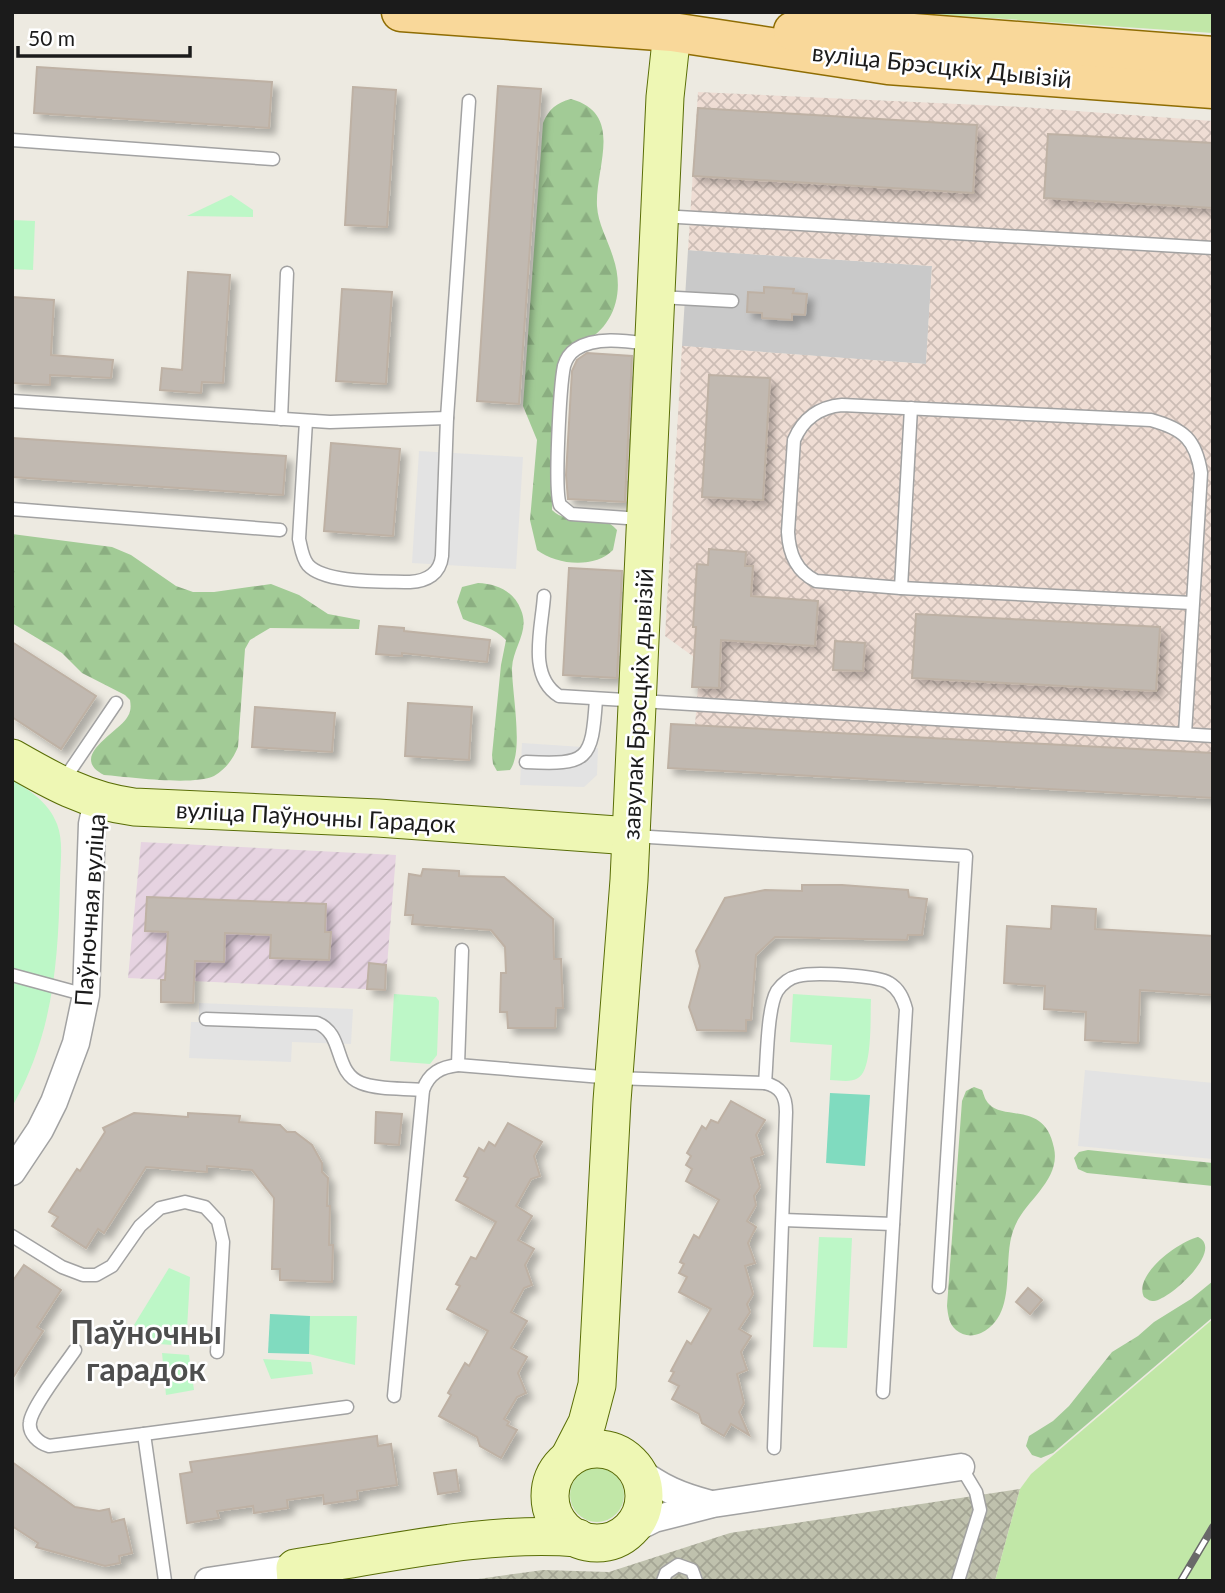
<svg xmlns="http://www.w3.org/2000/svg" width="1225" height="1593" viewBox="0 0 1225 1593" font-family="Lato,sans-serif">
  <defs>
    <pattern id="industrial-furrows" width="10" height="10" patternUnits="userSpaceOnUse" patternTransform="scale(1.75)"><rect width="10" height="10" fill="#e6d3e1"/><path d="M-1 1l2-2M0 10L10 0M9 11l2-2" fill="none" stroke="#c5b5c0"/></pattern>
    <pattern id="military-cross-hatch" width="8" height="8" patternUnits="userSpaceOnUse" patternTransform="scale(1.75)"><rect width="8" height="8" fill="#efddd4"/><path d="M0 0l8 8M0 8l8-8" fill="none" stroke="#ccbdb5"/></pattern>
    <pattern id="construction-cross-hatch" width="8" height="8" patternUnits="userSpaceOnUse" patternTransform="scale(1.75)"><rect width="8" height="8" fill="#bfc1ad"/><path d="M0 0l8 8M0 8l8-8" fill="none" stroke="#a4a594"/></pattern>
    <pattern id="forest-firs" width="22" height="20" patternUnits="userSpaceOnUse" patternTransform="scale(1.75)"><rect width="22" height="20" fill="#a2cb96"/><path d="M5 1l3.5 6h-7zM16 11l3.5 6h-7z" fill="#8bae81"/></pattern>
    <filter id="shadow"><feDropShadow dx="6" dy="6" stdDeviation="3.5" flood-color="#0004"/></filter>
  </defs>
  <rect width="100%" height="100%" fill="#edeae1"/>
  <path fill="url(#industrial-furrows)" d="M141 842 396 855 385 990 128 978Z"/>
  <path fill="#c9c9c9" d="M688 250 932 266 926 364 682 346Z"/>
  <path fill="url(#military-cross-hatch)" d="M698 92 1022 107 1213 121V798L668 768 671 724 695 725 698 688 692 687 694 657 665 636 682 346 926 364 932 266 688 250Z"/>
  <path fill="url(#construction-cross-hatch)" d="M1020 1489 995 1581H464L543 1570 609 1572 730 1533Z"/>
  <g fill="#c1e7a7">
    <path d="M909 12H1213V33L916 13Z"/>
    <path d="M1213 1319V1581H995L1020 1489 1031 1474Z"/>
    <circle cx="597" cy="1495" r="27"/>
  </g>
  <g fill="url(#forest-firs)">
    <path d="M571 99C625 114 595 167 597 206 598 224 608 240 613 257 625 292 615 327 581 344L573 343 563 354 556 418 552 510C568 527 601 510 617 530L613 550C595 569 556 565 537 550L530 520 537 440 523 406 543 123C549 109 556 103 571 99Z"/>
    <path d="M12 534 112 547 131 555 176 586 193 592H214L271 584 299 595 328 614 360 620 359 629 270 628 250 640 245 649 238 747C233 759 226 769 214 776 192 786 130 777 104 775 67 756 120 732 128 716 131 711 131 706 130 700L125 695 82 673 62 653 12 623Z"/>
    <path d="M478 583C497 584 514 591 521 610 530 631 513 647 512 668 512 694 524 751 510 770L497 771 493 764 492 755 501 665 506 640C494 627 479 626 463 619L457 602 462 587Z"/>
    <path d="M974 1087 982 1090C984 1095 985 1100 989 1104 1004 1121 1045 1101 1054 1148 1061 1180 1026 1200 1015 1226 1000 1258 1020 1314 981 1333 972 1337 963 1336 956 1330 949 1324 948 1315 947 1306L962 1101 966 1091Z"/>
    <path d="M1088 1150 1213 1163V1186L1087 1173 1078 1169 1074 1158 1079 1152Z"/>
    <path d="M1198 1237C1225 1250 1169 1300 1154 1301 1149 1301 1149 1300 1144 1297 1133 1275 1178 1242 1198 1237Z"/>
    <path d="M1213 1281V1317L1053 1453 1041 1458 1032 1455 1026 1446 1029 1436 1053 1421 1069 1406 1112 1352 1138 1336 1154 1322 1191 1299Z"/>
  </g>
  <g fill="#bdf7c7">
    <path d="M231 195 253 210V217L187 216Z"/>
    <path d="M12 220 35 221 33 270 12 269Z"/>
    <path d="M12 780C31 791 49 803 57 824 64 842 60 864 60 883 58 965 53 1034 12 1107Z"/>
    <path d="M394 994 436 997 439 1001 437 1055 430 1064 390 1061Z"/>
    <path d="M793 994 871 999C870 1016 873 1070 858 1078 850 1083 839 1080 830 1080L832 1045 790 1042Z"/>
    <path d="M819 1237 852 1238 847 1348 813 1347Z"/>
    <path d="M169 1268 190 1277 186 1346 159 1344 134 1325Z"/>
    <path d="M310 1316H357L355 1365 309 1354Z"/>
    <path d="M162 1353 189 1355 194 1390 166 1395Z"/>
    <path d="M263 1359 311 1362 313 1374 271 1379Z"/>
  </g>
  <g fill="#80dbbf">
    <path d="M830 1093 870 1095 865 1166 826 1163Z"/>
    <path d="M270 1314 310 1316 309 1354 268 1353Z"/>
  </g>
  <g fill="#e3e3e3">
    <path d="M419 451 523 457 516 569 412 563Z"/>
    <path d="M522 743 598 748 597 775 584 787 520 785Z"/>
    <path d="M199 1003 353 1009 351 1044 292 1042 291 1062 189 1058 191 1022H199Z"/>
    <path d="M1085 1070 1213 1083V1159L1078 1146Z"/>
  </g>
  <g fill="#c1b9b1" stroke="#beb1a4" stroke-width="2" filter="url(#shadow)">
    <path d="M37 67 272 82 269 128 34 113Z"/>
    <path d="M498 86 541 89 519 404 477 401Z"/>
    <path d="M353 87 396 90 387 227 345 225Z"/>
    <path d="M698 108 977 125 973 193 693 176Z"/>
    <path d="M1048 134 1213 143V208L1044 198Z"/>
    <path d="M188 272 230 275 223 383 202 382 201 393 160 390 162 368 182 370Z"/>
    <path d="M764 287 794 289 793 293 807 294 805 315 792 314V320L762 318V313L747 312 748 292 764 293Z"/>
    <path d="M342 289 392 292 386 384 336 381Z"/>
    <path d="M12 297 54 300 51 355 113 360 111 378 50 375V385L12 383Z"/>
    <path d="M587 353 632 356 625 502 568 499 566 475 572 371 577 360Z"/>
    <path d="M709 375 770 378 763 500 702 497Z"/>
    <path d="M12 438 286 456 283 495 12 477Z"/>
    <path d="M331 443 400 449 393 536 324 531Z"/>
    <path d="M709 549 746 552 745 566H753L751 596 818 601 815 646 721 640 719 688 692 687 696 627H693L697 564 708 565Z"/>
    <path d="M569 568 622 571 617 678 563 675Z"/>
    <path d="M916 614 1160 627 1156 691 912 678Z"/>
    <path d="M379 626 404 628V631L490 640 487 662 402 653V656L376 654Z"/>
    <path d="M835 641 865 643 863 671 833 670Z"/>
    <path d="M12 642 96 696 61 749 12 717Z"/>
    <path d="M408 703 472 707 469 760 405 756Z"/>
    <path d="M255 707 335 713 332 752 252 747Z"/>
    <path d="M671 724 1213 753V798L668 768Z"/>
    <path d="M423 869 459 871V876L504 877 553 919 554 959H561L563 1008H556L555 1028H508L507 1012H500L501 973H506L505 947 491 930 412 924 413 915H405L409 874 421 876Z"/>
    <path d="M802 885H842L908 890 909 897 927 899 922 935H908L907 940 775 937 756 955 751 1020H746V1031L697 1030 689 1007 700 966 696 951 725 898 765 890 802 891Z"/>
    <path d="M147 897 326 904 325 932H331L329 960 270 958 271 935 225 933 224 962 195 961 193 1003 161 1002V980H165L168 932 145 931Z"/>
    <path d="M1052 906 1096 909 1095 929 1213 936V995L1140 990 1138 1043 1085 1040 1086 1012 1044 1009 1045 986 1004 983 1007 926 1051 929Z"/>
    <path d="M369 963 386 965 385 990 367 989Z"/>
    <path d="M731 1101 765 1120 756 1135 763 1154 751 1158 760 1187 754 1196 756 1205 747 1221 756 1227 748 1243 755 1263 745 1266 753 1294 747 1304 750 1312 739 1329 751 1336 741 1352 747 1370 737 1374 744 1403 739 1412 749 1435 731 1424 724 1436 702 1423 699 1414 672 1399 679 1386 669 1381 674 1372 671 1371 687 1341 691 1344 711 1309 679 1292 687 1277 679 1273 684 1264 680 1262 694 1235 699 1238 719 1200 686 1181 692 1169 686 1165 691 1156 687 1153 702 1126 706 1129 711 1120 718 1123Z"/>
    <path d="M376 1112 402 1114 399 1145 375 1143Z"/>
    <path d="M134 1113 188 1117V1113L240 1116 239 1122 280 1125 287 1132H295L312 1145 322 1163V1172L328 1178 327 1206H330L329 1245H333L332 1282 280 1280V1269H272L274 1198 252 1170 207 1166V1172L146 1167 104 1233 98 1229 86 1248 52 1226 58 1217 49 1212 77 1169 80 1171 105 1132 103 1128Z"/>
    <path d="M508 1123 542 1142 534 1156 540 1176 531 1179 516 1206 532 1216 518 1240 534 1249 525 1265 532 1285 524 1288 511 1312 527 1321 511 1348 527 1357 518 1373 526 1393 517 1397 504 1419 509 1422 507 1425 517 1430 501 1458 480 1446 477 1437 439 1416 451 1395 448 1393 465 1363 469 1366 488 1331 447 1309 460 1286 456 1284 471 1257 476 1259 496 1222 456 1200 468 1178 464 1176 479 1148 484 1151 489 1142 495 1146Z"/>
    <path d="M24 1265 61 1290 37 1327 43 1331 12 1379V1282Z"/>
    <path d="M1028 1288 1042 1300 1030 1314 1016 1302Z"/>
    <path d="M377 1436 378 1446 391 1444 397 1485 357 1491 358 1499 324 1504 323 1495 287 1500 288 1508 254 1513 253 1506 217 1511 219 1518 187 1523 180 1474 192 1472 190 1462Z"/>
    <path d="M12 1462 75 1507 99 1511 109 1509 112 1522 124 1519 132 1553 119 1556 120 1563 105 1566 36 1547 38 1543 12 1526Z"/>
    <path d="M456 1470 459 1491 438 1494 434 1473Z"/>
  </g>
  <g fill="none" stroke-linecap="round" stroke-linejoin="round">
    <defs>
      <g id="lane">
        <path d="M12 140 273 159"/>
        <path d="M661 216 1213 248"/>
        <path d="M659 297 732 301"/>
        <path d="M12 401 330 422 447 418"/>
        <path d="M281 419 287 273"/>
        <path d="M306 421 299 539C301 547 302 558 308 565 325 584 385 581 410 582 427 581 440 574 442 556L447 418 469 101"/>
        <path d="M12 509 280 530"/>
        <path d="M641 519 571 514 560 505C554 490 560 386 564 366 566 359 570 353 576 349 596 336 627 341 649 344"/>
        <path d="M901 588 911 408"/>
        <path d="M544 596C542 628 527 676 559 696L1213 736"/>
        <path d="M1185 734 1201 473C1196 440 1184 429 1151 420L842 405C819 407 803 419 794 440L788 532C789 554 796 571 816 581L901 588 1192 603"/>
        <path d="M526 762C588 765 592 761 596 699"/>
        <path d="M63 781 116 703"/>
        <path d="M633 836 966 856 939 1287"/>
        <path d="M462 950 458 1065 614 1078 765 1083C781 1087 786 1096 786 1112L774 1448"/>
        <path d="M12 975 86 995"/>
        <path d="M206 1019 317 1023C345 1034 333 1072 361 1083 379 1090 404 1088 423 1090"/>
        <path d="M765 1083C767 1062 767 1008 777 991 782 984 789 978 798 976 813 972 877 975 889 983 899 989 903 998 906 1009L883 1392"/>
        <path d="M783 1220 893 1224"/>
        <path d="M12 1236 62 1267 83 1275H96L112 1266 140 1226 160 1208 185 1202 205 1207 218 1221 223 1242 217 1352"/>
        <path d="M75 1350C65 1365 32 1406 30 1422 28 1434 39 1443 49 1446L144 1434 165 1581"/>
        <path d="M394 1396 423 1090C429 1073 441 1067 458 1065"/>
        <path d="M144 1434 347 1407"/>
        <path d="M663 1581 666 1573 678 1565 692 1570 696 1581"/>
        <path d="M958 1581 980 1510 976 1492 961 1467"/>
      </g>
      <g id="street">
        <path d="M12 1172 40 1130 54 1102 76 1043 86 995 92 824 97 801"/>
        <path d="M635 1468C661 1488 680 1496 711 1504"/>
        <path d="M624 1534 654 1519 713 1504 961 1467"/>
        <path d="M208 1581 295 1568"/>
      </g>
      <g id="secondary">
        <path d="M12 758C52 781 87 801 134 807L378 818 631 836"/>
        <circle cx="597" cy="1496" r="47"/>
        <path d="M569 1458 587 1423 597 1385 612 1101 629 880 665 97 672 32"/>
        <path d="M296 1581 295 1568C385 1555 487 1530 578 1538"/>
      </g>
      <g id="primary">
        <path d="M401 12 672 32 888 65 1213 89"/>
        <path d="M793 31H887L1213 56"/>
      </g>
    </defs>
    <use href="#lane" stroke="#a2a2a2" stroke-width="15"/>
    <use href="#street" stroke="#a2a2a2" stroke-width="29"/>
    <use href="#secondary" stroke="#5a6e07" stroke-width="39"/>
    <use href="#primary" stroke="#8f6d03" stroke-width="41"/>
    <use href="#lane" stroke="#fff" stroke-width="12"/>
    <use href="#street" stroke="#fff" stroke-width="26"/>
    <use href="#secondary" stroke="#eef7b4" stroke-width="37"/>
    <use href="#primary" stroke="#f9d89a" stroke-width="38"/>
    <defs>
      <path id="rail" d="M1181 1581 1213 1527"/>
    </defs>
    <use href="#rail" stroke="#696969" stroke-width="8"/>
    <use href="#rail" stroke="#fff" stroke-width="5" stroke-dasharray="16" stroke-linecap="butt"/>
  </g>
  <g text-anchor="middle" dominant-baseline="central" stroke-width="5" stroke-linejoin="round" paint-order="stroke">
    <g font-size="24" fill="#1b1b1b" stroke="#fff">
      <text transform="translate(942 65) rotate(6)">вуліца Брэсцкіх Дывізій</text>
      <text transform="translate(637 704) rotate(-87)">завулак Брэсцкіх дывізій</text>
      <text transform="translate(316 816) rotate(3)">вуліца Паўночны Гарадок</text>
      <text transform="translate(89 910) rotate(-86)">Паўночная вуліца</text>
    </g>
    <g font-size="32" font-weight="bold" fill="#4e4e4e" stroke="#fff">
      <text x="146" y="1331">Паўночны<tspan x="146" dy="37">гарадок</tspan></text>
    </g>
  </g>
  <rect width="1225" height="1593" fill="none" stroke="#1b1b1b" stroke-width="28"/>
  <path d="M18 46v10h172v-10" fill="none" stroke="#1b1b1b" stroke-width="3.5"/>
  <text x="28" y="46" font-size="21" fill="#1b1b1b" stroke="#ffffff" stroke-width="5" paint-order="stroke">50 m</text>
</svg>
